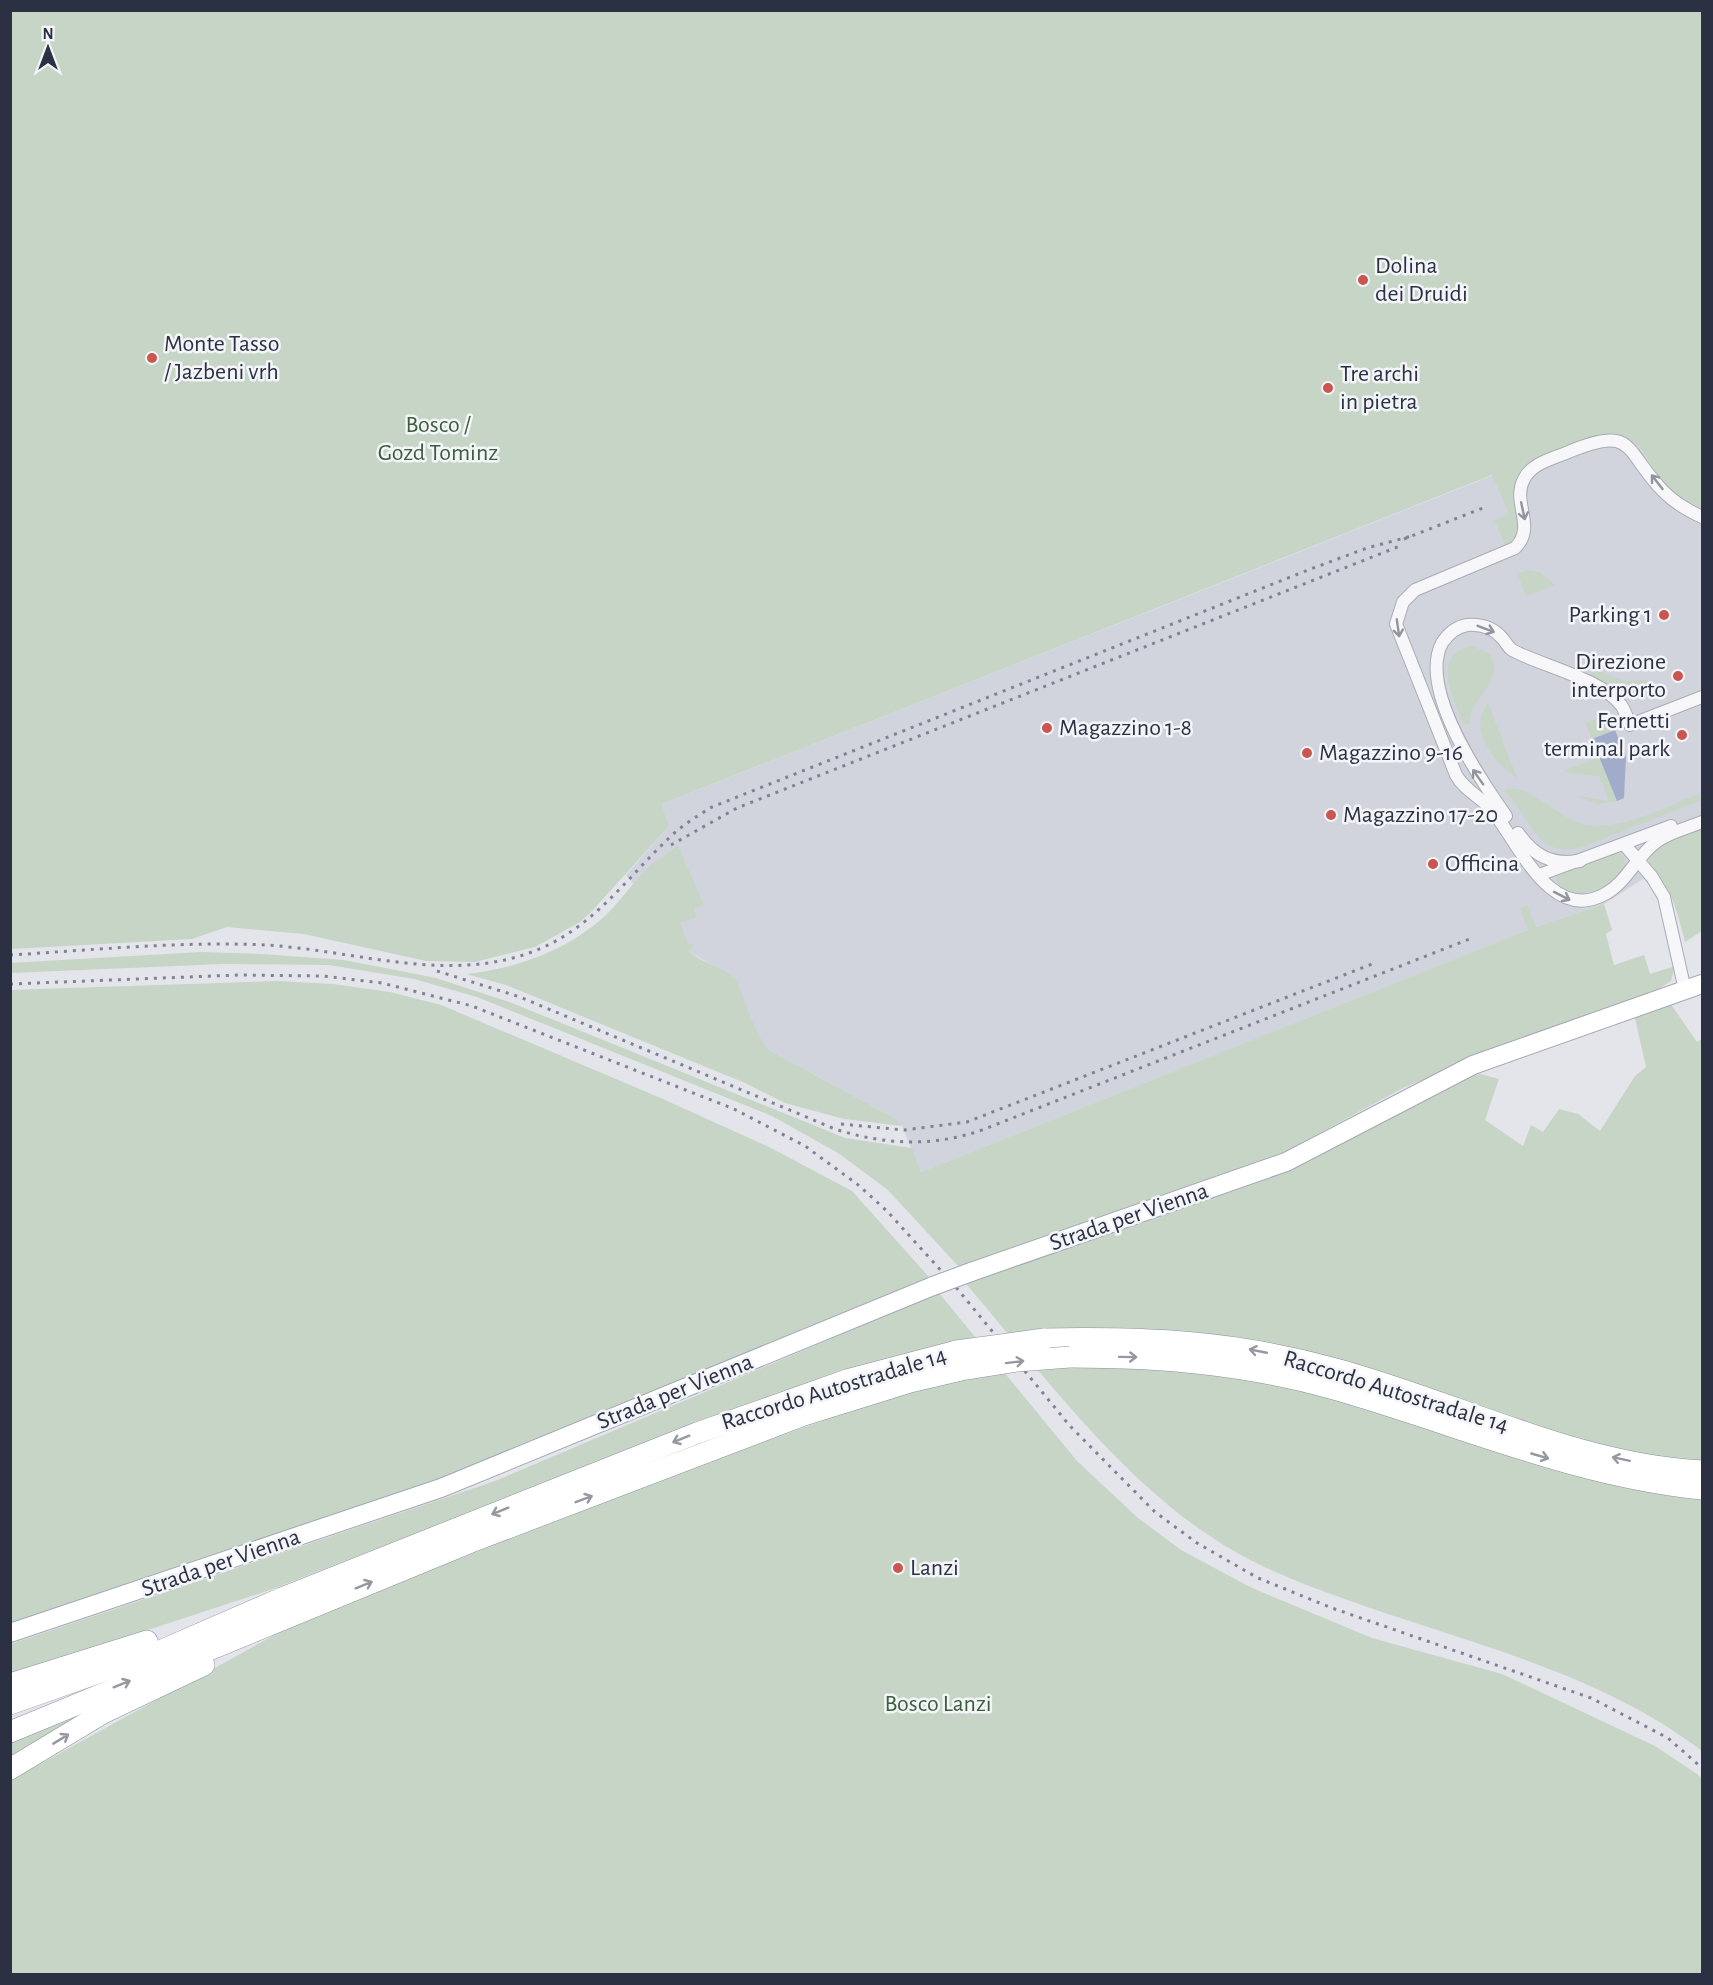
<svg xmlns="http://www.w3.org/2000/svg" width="1713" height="1985" viewBox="0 0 1713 1985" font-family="'Alegreya Sans',sans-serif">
  <rect width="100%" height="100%" fill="#e4e5eb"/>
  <path fill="#d2d4dd" d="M1625 423 1662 482 1686 502 1702 509V832L1654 872 1663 881 1671 899 1659 903 1651 886 1643 879 1604 904 1536 927 921 1172 902 1126 896 1119 769 1050 759 1041 733 977 691 953 626 875 669 826 662 804Z"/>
  <g fill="#c6d5c5">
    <path d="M11 11H1702V509L1674 494 1662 482 1640 447 1627 441 1539 461 1515 490C1513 509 1529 536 1506 547L1494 520 1509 514 1492 475 662 804 669 826 592 911 580 922 535 947 475 962 426 961 304 934 227 927 192 939 11 949Z"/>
    <path d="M1528 570 1540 572 1555 585 1526 596 1517 573Z"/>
    <path d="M1472 646 1488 653C1509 678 1470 698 1469 723L1464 725C1454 700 1429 654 1472 646Z"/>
    <path d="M1596 669 1622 681 1647 680 1652 696C1629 699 1609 686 1589 676Z"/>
    <path d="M1488 703 1517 778C1493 763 1467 729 1488 703Z"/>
    <path d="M1608 715 1615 730 1592 739 1585 723Z"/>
    <path d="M1600 757 1617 801 1599 804 1577 796 1609 801 1599 776 1568 773 1566 770Z"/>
    <path d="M1509 788C1531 789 1552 809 1570 819 1606 840 1664 807 1699 794L1702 800 1585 846C1548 859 1536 835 1519 809 1515 802 1509 797 1504 790Z"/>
    <path d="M1702 827V931L1685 942C1680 923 1675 900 1664 883 1657 873 1648 868 1649 854L1673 839Z"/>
    <path d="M678 846 704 905 694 908 696 917 680 923 688 944H692L693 947 688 950C700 963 719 965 732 976 744 987 751 1032 769 1050L896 1119 902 1126 844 1119 785 1103 745 1083 506 985 466 974C519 968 569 950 608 913 623 898 635 879 651 865 660 858 669 852 678 846Z"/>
    <path d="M1617 852 1624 858 1625 866C1613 891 1575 905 1555 880L1558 875Z"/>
    <path d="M1604 904 1612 930 1606 934 1614 965 1644 955 1650 974 1675 966 1671 981 1651 994 1476 1058 1403 1088 1286 1151 1215 1179 958 1266 888 1190 838 1153 772 1116 477 997 414 979 329 965 223 964 11 973 10 963 201 952 261 954 344 960 436 978 512 1003 845 1138 912 1148 921 1172 1528 930 1520 908 1527 905 1536 927Z"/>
    <path d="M277 981 333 984 390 992 441 1005 663 1099 769 1147 852 1191 929 1277 493 1461 11 1625 10 990Z"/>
    <path d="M1670 1003 1697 1042 1702 1039V1751C1606 1677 1481 1646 1367 1607 1322 1591 1275 1575 1234 1551 1126 1489 1043 1374 963 1280L1281 1173 1312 1160 1458 1081 1480 1074 1499 1079 1485 1120 1523 1146 1531 1125 1543 1132 1559 1109 1578 1114 1600 1131 1635 1076 1646 1067 1634 1014Z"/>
    <path d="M939 1293 1077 1461 1138 1518 1181 1550 1252 1588 1372 1638 1502 1674 1655 1746 1697 1774 1702 1779V1974H11V1780L289 1627 368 1594 737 1451 892 1396 954 1342 778 1392 270 1590 11 1675V1644L495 1481Z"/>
    <path d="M119 1694 11 1760 10 1743Z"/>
  </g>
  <path fill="#a1acca" d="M1615 730 1626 757 1624 798 1617 801 1592 739Z"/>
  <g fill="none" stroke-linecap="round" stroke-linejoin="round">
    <defs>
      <g id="minor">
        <path d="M1702 517C1689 511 1675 503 1664 492 1623 451 1637 423 1566 453 1551 459 1531 464 1524 479 1511 503 1537 526 1515 548L1415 590 1403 602 1396 624 1456 775C1465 791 1481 797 1492 810 1519 844 1551 924 1605 894 1627 882 1636 857 1656 842 1669 832 1688 828 1702 822"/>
        <path d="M1506 816C1480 779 1418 689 1442 643 1448 634 1455 627 1467 625 1481 624 1494 628 1503 639 1506 643 1508 647 1512 650 1539 665 1602 679 1621 705 1625 710 1627 718 1630 725L1702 697"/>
        <path d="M1518 833C1534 856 1551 865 1580 861"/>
        <path d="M1624 844 1652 877 1664 897 1685 990"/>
        <path d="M1539 875 1671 826"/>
      </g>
      <g id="primary">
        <path d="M971 1272 1286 1162 1473 1065 1702 984"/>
        <path d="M10 1633 441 1488 933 1286"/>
      </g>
      <g id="motorway">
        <path d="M1044 1339C1148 1337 1236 1341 1336 1369 1458 1402 1574 1464 1702 1471"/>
        <path d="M1070 1357C1159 1357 1244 1364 1330 1388 1455 1423 1572 1476 1702 1489"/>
        <path d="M10 1684 147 1641"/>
        <path d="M10 1704 160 1651 282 1598 697 1433 847 1380 957 1351"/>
        <path d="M10 1732 471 1542 804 1415 910 1382 961 1370"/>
        <path d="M10 1769 103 1713 204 1665"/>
      </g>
    </defs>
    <use href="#minor" stroke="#a9abb5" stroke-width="14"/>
    <use href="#primary" stroke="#a4a7b7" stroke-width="20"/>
    <use href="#motorway" stroke="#8c90a2" stroke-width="22"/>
    <use href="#minor" stroke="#f7f7fa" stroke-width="12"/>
    <use href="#primary" stroke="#fff" stroke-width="18"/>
    <use href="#motorway" stroke="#fff" stroke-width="21"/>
    <g stroke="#7e8294" stroke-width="3" stroke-dasharray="3 6" stroke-linecap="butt">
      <path d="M1404 539 1483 508"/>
      <path d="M671 845 737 808 1400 546"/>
      <path d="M10 955C95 950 180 941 265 945 358 950 457 988 546 946 597 922 629 876 668 839 681 826 697 816 712 807L1308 570 1367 548 1412 536"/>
      <path d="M437 971 520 997 835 1129C884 1145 934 1147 982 1130L1472 938"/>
      <path d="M10 984 239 975 323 976 382 983 472 1006 734 1109 805 1146 857 1184 887 1211 955 1286 1070 1426 1155 1512 1197 1543 1258 1578 1332 1608 1591 1698 1668 1738 1702 1768"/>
      <path d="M841 1124 904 1130 967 1122 1372 964"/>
    </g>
    <defs>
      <path id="primary-bridge" d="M933 1286 971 1272"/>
      <g id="motorway-bridge">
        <path d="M957 1351 1044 1339"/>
        <path d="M961 1370 1017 1361 1070 1357"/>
      </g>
    </defs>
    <use href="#primary-bridge" stroke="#a4a7b7" stroke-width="20" stroke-linecap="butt"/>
    <use href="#motorway-bridge" stroke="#8c90a2" stroke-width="22" stroke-linecap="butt"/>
    <use href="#primary-bridge" stroke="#fff" stroke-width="18"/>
    <use href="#motorway-bridge" stroke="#fff" stroke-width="21"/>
  </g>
  <defs><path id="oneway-shaft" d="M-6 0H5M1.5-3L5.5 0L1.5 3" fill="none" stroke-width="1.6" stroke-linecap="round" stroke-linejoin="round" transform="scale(1.5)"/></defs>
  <g stroke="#92949e">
    <use href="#oneway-shaft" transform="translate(1657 482) rotate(-128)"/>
    <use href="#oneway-shaft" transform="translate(1523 511) rotate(78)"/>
    <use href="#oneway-shaft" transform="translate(1398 628) rotate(82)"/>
    <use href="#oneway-shaft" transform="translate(1486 629) rotate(21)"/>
    <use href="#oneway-shaft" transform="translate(1478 777) rotate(-125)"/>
    <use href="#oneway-shaft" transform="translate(1562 896) rotate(27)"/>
  </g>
  <g stroke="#9698a1">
    <use href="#oneway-shaft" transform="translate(1258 1351) rotate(-169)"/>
    <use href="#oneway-shaft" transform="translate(1128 1357) rotate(1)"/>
    <use href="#oneway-shaft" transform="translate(1015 1362) rotate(-7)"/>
    <use href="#oneway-shaft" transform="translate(681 1439) rotate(158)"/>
    <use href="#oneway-shaft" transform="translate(1540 1456) rotate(16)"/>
    <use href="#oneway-shaft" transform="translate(1621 1459) rotate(-168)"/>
    <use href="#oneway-shaft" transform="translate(584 1499) rotate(-21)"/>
    <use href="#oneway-shaft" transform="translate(500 1511) rotate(158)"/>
    <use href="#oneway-shaft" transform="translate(364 1585) rotate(-22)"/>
    <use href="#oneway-shaft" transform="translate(122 1684) rotate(-22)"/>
    <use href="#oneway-shaft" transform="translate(61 1739) rotate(-31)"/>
  </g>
  <g fill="#ca564f" stroke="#f4f5f9" stroke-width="2">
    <circle cx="1363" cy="280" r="6"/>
    <circle cx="152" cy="358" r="6"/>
    <circle cx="1328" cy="388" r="6"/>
    <circle cx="1664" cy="615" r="6"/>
    <circle cx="1678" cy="676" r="6"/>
    <circle cx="1047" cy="728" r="6"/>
    <circle cx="1682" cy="735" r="6"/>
    <circle cx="1307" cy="753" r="6"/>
    <circle cx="1331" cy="815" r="6"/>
    <circle cx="1433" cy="864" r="6"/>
    <circle cx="898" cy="1568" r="6"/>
  </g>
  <g text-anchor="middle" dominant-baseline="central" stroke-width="5" stroke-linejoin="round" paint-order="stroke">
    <g font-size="24" fill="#2c3043" stroke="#f4f5f9" text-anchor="start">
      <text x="1375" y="266">Dolina<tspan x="1375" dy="28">dei Druidi</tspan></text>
      <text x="164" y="344">Monte Tasso<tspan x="164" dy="28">/ Jazbeni vrh</tspan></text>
      <text x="1340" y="374">Tre archi<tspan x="1340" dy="28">in pietra</tspan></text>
      <text x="1652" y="615" text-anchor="end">Parking 1</text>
      <text x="1666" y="662" text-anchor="end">Direzione<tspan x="1666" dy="28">interporto</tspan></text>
      <text x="1670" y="721" text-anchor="end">Fernetti<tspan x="1670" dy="28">terminal park</tspan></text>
      <text x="1059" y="728">Magazzino 1-8</text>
      <text x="1319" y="753">Magazzino 9-16</text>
      <text x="1343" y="815">Magazzino 17-20</text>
      <text x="1445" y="864">Officina</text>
      <text x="910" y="1568">Lanzi</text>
    </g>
    <g font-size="24" fill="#3a5f3b" stroke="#f4f5f9">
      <text x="438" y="425">Bosco /<tspan x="438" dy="28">Gozd Tominz</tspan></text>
      <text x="938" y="1704">Bosco Lanzi</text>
    </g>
    <g font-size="24" fill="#2c3043" stroke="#f4f5f9">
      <text transform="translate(1129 1217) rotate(-19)">Strada per Vienna</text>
      <text transform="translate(834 1389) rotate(-17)">Raccordo Autostradale 14</text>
      <text transform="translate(675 1392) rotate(-22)">Strada per Vienna</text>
      <text transform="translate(1396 1392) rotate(17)">Raccordo Autostradale 14</text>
      <text transform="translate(221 1563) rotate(-19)">Strada per Vienna</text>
    </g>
  </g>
  <rect width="1713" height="1985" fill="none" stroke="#2c3043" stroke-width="24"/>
  <g transform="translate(48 48)" stroke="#f4f5f9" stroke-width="4.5" paint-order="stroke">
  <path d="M0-4.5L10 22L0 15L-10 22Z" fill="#2c3043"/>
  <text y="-9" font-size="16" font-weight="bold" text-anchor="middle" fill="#2c3043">N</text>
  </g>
</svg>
